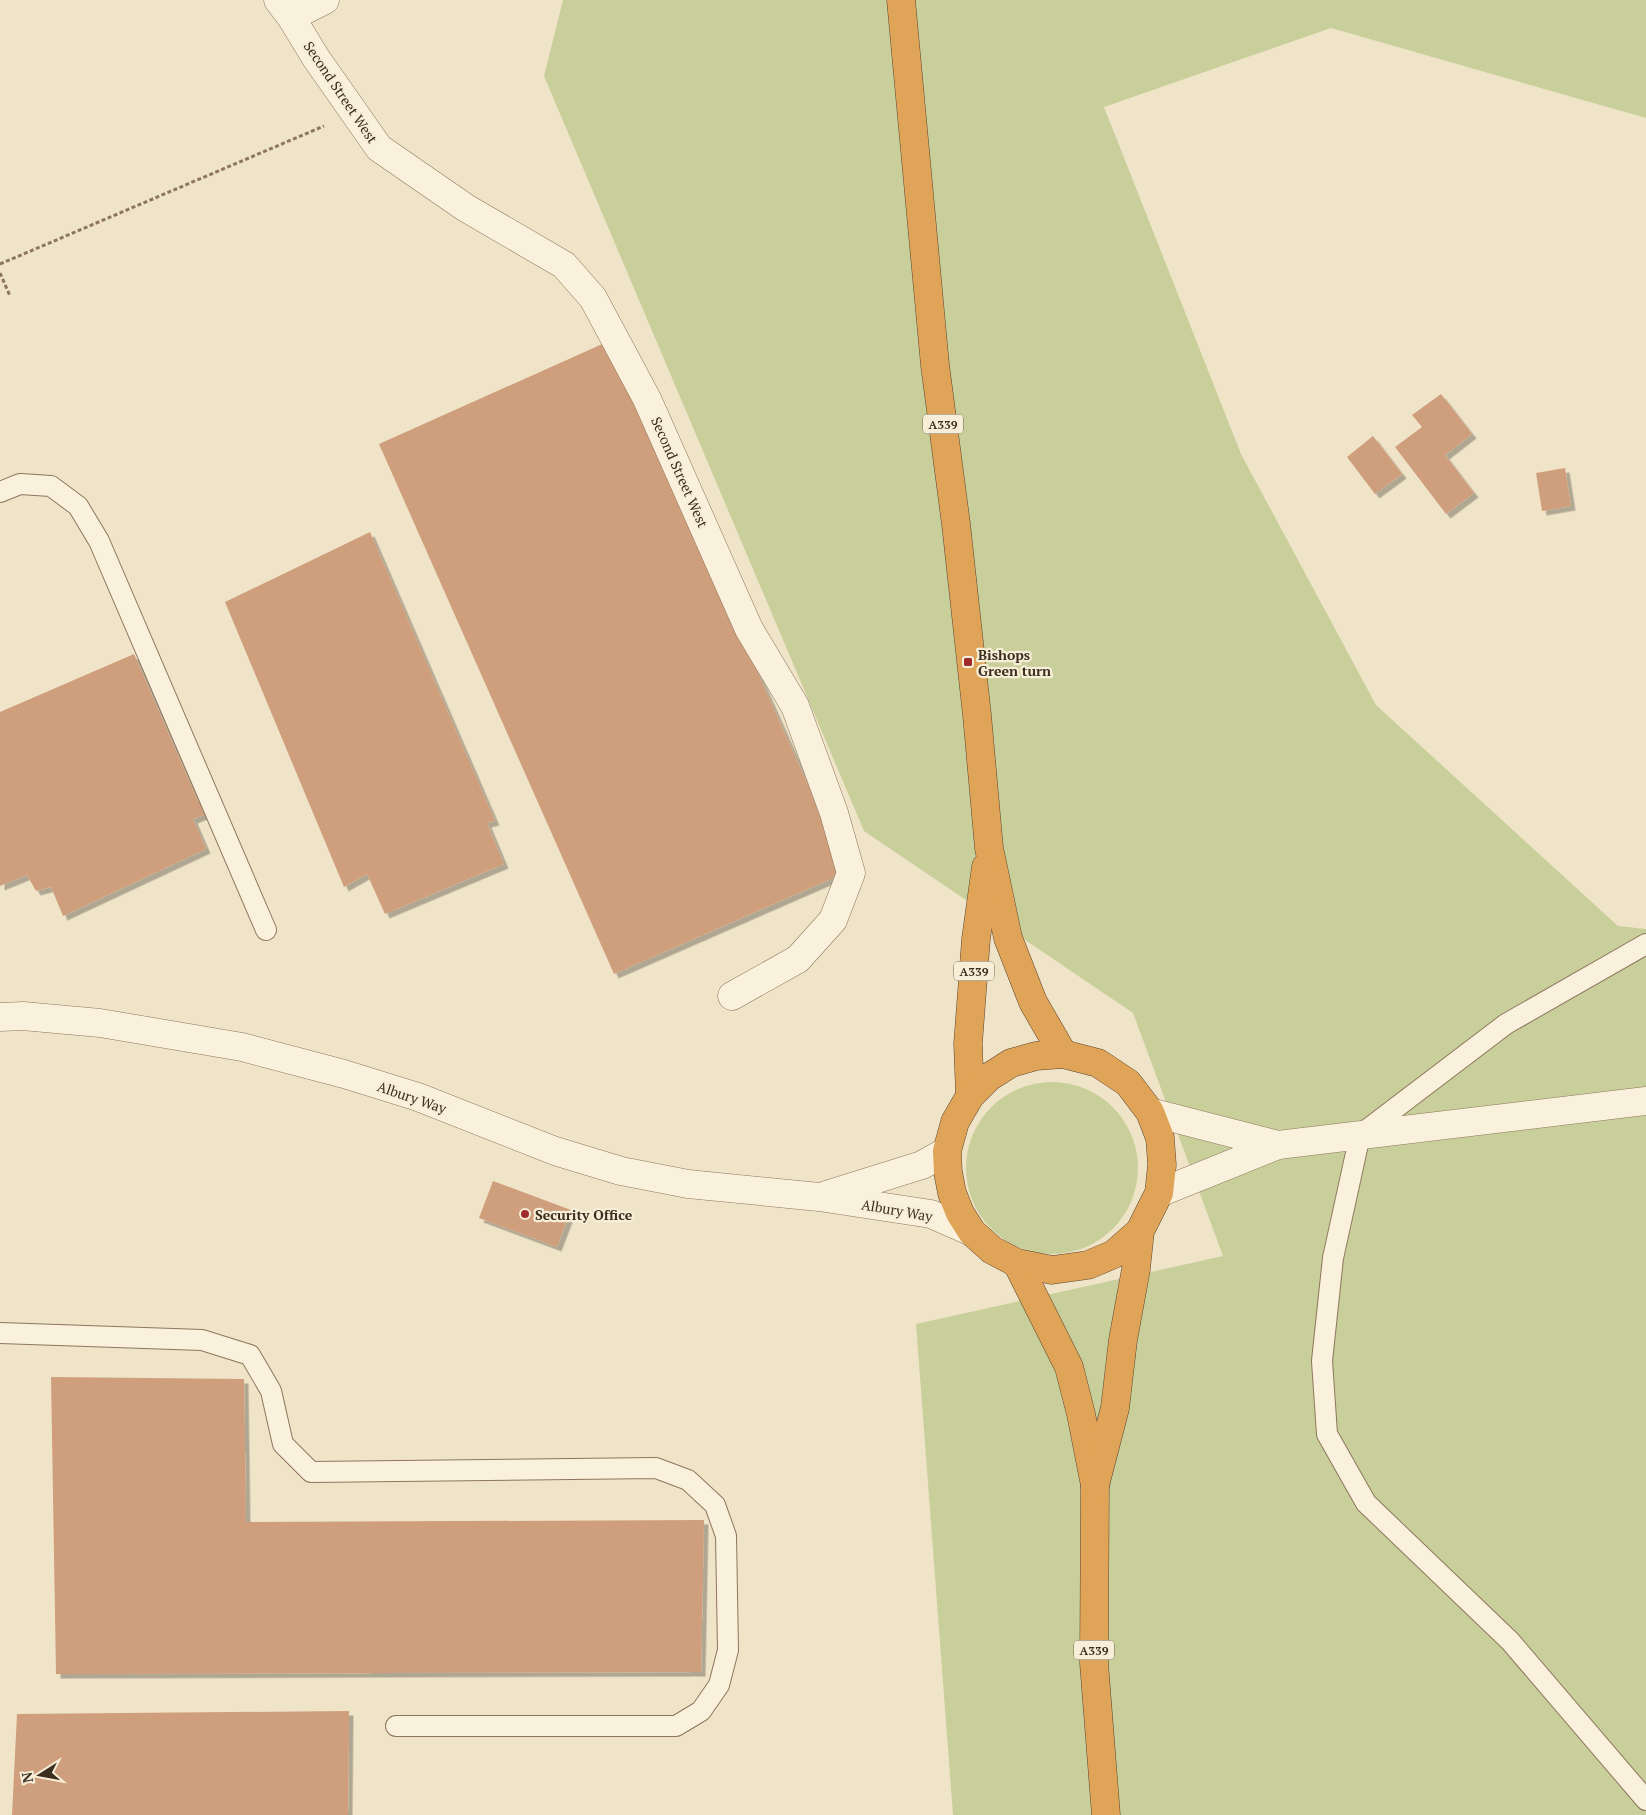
<svg xmlns="http://www.w3.org/2000/svg" width="1646" height="1815" viewBox="0 0 1646 1815" font-family="'PT Serif',serif">
  <defs>
    <filter id="shadow"><feDropShadow dx="4.5" dy="4.5" stdDeviation="0" flood-color="#0004"/></filter>
  </defs>
  <rect width="100%" height="100%" fill="#f0e4c8"/>
  <g fill="#c9cf9b">
    <path d="M563 0H1646V118L1331 28 1104 107 1241 454 1376 705 1618 926 1646 929V1815H953L916 1324 1223 1256 1133 1013 864 831 544 76Z"/>
    <circle cx="1052" cy="1168" r="86"/>
  </g>
  <g fill="#cf9f7d" filter="url(#shadow)">
    <path d="M609 341 847 872 614 974 379 444Z"/>
    <path d="M1441 394 1472 434 1445 455 1474 493 1446 514 1395 447 1422 427 1412 415Z"/>
    <path d="M1373 436 1402 474 1375 494 1347 457Z"/>
    <path d="M1565 468 1571 506 1542 511 1536 473Z"/>
    <path d="M370 532 495 821 487 823 504 864 385 914 367 874 344 887 225 602Z"/>
    <path d="M134 654 197 799 206 814 193 819 206 849 63 916 51 887 36 891 27 875 0 886V712Z"/>
    <path d="M493 1181 571 1210 557 1247 479 1218Z"/>
    <path d="M51 1377 244 1379 246 1522 704 1520 701 1672 56 1674Z"/>
    <path d="M349 1711 348 1815H12L17 1714Z"/>
  </g>
  <g fill="none" stroke-linecap="round" stroke-linejoin="round">
    <defs>
      <g id="lane">
        <path d="M0 492 20 484 51 486 78 506 99 541 266 930"/>
        <path d="M1646 944 1506 1024 1360 1135 1333 1258 1322 1361 1327 1434 1366 1503 1510 1641 1646 1800"/>
        <path d="M0 1333 202 1340 250 1355 271 1391 283 1444 311 1472 656 1468 688 1480 715 1505 726 1536 728 1650 719 1685 701 1711 676 1726H396"/>
      </g>
      <g id="street">
        <path d="M278 0 291 17 316 58 379 148 466 208 564 265 593 298 647 399 749 629 795 706 834 813 851 873 833 920 798 959 732 996"/>
        <path d="M291 17 325 0"/>
        <path d="M0 1017 23 1016 100 1023 242 1047 344 1074 418 1097 555 1151 621 1171 688 1184 819 1197 931 1214 972 1232"/>
        <path d="M1150 1112 1278 1145"/>
        <path d="M1159 1193 1278 1145 1646 1101"/>
        <path d="M826 1195 922 1165 947 1151"/>
      </g>
      <g id="highway">
        <path d="M901 0 935 365 956 524 977 715 989 848 1008 938 1033 1002 1063 1054"/>
        <path d="M970 1096 968 1044 976 939 986 867"/>
        <path d="M1017 1263 1069 1367 1081 1414 1095 1485 1094 1663 1106 1815"/>
        <path d="M1095 1485 1115 1408 1123 1340 1136 1269 1140 1231 1159 1193 1162 1165 1160 1138 1150 1112 1128 1083 1098 1063 1063 1054 1036 1056 1011 1063 989 1077 970 1096 955 1122 947 1151 948 1172 952 1193 960 1213 972 1232 992 1250 1017 1263 1052 1270 1088 1265 1114 1254 1140 1231"/>
      </g>
    </defs>
    <use href="#lane" stroke="#8d765c" stroke-width="22"/>
    <use href="#street" stroke="#8d765c" stroke-width="29"/>
    <use href="#highway" stroke="#5b4430" stroke-width="29"/>
    <g stroke="#8d765c" stroke-width="3" stroke-dasharray="4 2.5" stroke-linecap="butt">
      <path d="M0 264 324 126"/>
      <path d="M0 273 10 296"/>
    </g>
    <use href="#lane" stroke="#faf1dc" stroke-width="20"/>
    <use href="#street" stroke="#faf1dc" stroke-width="28"/>
    <use href="#highway" stroke="#e0a458" stroke-width="28"/>
  </g>
  <g fill="#9e2a2b" stroke="#f7eed8" stroke-width="2">
    <rect x="963" y="657" width="10" height="10" rx="2.5"/>
    <circle cx="525" cy="1214" r="5"/>
  </g>
  <g text-anchor="middle" dominant-baseline="central" stroke-width="4.5" stroke-linejoin="round" paint-order="stroke">
    <g fill="#f7eed8" stroke="#756857" stroke-width="1">
      <rect x="923" y="414.5" width="40" height="19" rx="4"/>
      <rect x="954" y="961.5" width="40" height="19" rx="4"/>
      <rect x="1074" y="1640.5" width="40" height="19" rx="4"/>
    </g>
    <g font-size="12" font-weight="bold" fill="#3d2e20">
      <text x="943" y="424">A339</text>
      <text x="974" y="971">A339</text>
      <text x="1094" y="1650">A339</text>
    </g>
    <g font-size="14" fill="#3d2e20" stroke="#f7eed8">
      <text transform="translate(341 92) rotate(56)">Second Street West</text>
      <text transform="translate(680 472) rotate(66)">Second Street West</text>
      <text transform="translate(412 1097) rotate(19)">Albury Way</text>
      <text transform="translate(897 1210) rotate(10)">Albury Way</text>
    </g>
    <g font-size="14" font-weight="bold" fill="#3d2e20" stroke="#f7eed8" text-anchor="start">
      <text x="978" y="654">Bishops<tspan x="978" dy="16">Green turn</tspan></text>
      <text x="535" y="1214">Security Office</text>
    </g>
  </g>
  <g transform="translate(40 1775) rotate(259)" stroke="#f7eed8" stroke-width="4" paint-order="stroke">
  <path d="M0-4L9 19L0 12L-9 19Z" fill="#3d2e20"/>
  <text y="-8" font-size="14" font-weight="bold" text-anchor="middle" fill="#3d2e20">N</text>
  </g>
</svg>
